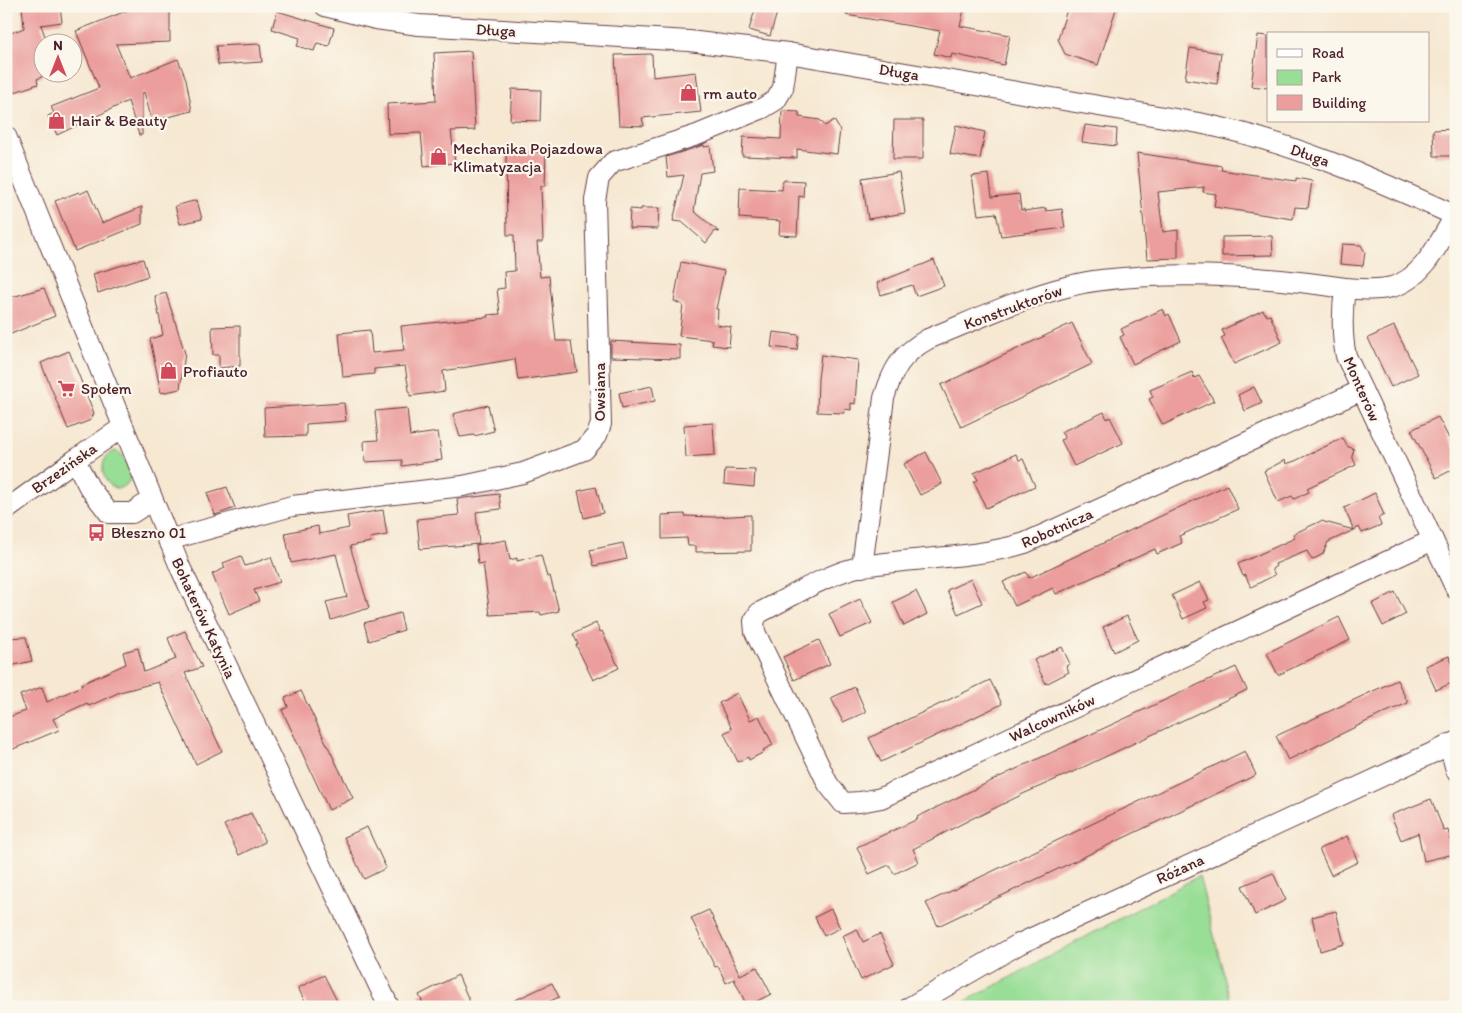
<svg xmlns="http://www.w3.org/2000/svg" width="1462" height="1013" viewBox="0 0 1462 1013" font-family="Itim,sans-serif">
  <rect width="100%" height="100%" fill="#fbf7ec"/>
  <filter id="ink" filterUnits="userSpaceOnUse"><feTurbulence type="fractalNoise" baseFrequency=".02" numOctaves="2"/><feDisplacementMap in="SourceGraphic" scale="10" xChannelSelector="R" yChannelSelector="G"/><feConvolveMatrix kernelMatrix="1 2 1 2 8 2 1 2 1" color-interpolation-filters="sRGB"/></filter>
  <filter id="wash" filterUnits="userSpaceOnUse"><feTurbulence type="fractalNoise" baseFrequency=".0096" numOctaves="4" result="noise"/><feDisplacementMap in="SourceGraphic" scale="20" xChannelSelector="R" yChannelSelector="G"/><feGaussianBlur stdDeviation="1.12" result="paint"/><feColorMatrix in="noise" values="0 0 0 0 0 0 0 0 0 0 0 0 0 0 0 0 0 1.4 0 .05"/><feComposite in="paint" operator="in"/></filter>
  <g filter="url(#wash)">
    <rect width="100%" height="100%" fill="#f6e8d1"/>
    <g fill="#99de96" stroke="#727e60">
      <path d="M117 451C126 455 135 477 127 484 108 502 89 457 117 451Z"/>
      <path d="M1199 876 1232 1007H955Z"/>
    </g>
    <g id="blocks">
      <g fill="#eb9e9b">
        <path d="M22 6H60L62 22 41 25 47 42H42V77L37 79 38 84 12 93 6 78V35L24 28Z"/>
        <path d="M135 6H170V42L116 44 130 78 178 59 186 79 192 111 152 121 144 92 142 93V135H139L128 101 57 135 48 116 54 113 51 107 99 88 76 31 131 9H135Z"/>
        <path d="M756 6H779L770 36 749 30Z"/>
        <path d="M846 6H965L960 26 1010 35 1004 65 952 54 951 58 934 54 940 31 846 15Z"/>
        <path d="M1068 6H1117L1098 65 1065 54 1058 39Z"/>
        <path d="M277 11 334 28 329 46 317 43 314 51 297 46 300 38 272 29Z"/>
        <path d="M1258 35 1268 36V88L1251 86Z"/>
        <path d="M260 44 262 62 218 65 216 46Z"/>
        <path d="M1190 48 1221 53 1217 84 1185 79Z"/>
        <path d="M471 51 475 130 451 131 455 163 424 166 421 133 388 134 387 104 436 101 434 53Z"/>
        <path d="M652 54 653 77 696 72 701 112 642 118 644 126 619 125 615 55Z"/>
        <path d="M512 89 541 90 540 121 510 120Z"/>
        <path d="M782 111 799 112V117L820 120 825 126 834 120 840 130 837 154 797 149V158L742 156 743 137 781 139Z"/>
        <path d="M894 120H923V159H893Z"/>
        <path d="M956 125 985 132 980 159 950 154Z"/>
        <path d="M1085 125 1117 129 1116 146 1082 142Z"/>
        <path d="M1456 129V156H1434L1433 130Z"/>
        <path d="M704 145V147L710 146 713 171 700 173 694 211 719 232 715 231 706 243 682 222 673 221 684 175 668 177 666 157Z"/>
        <path d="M546 152 545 186H541L543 242H537L540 277 549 276 556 341H571L573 356H574L577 372 518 380 515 359 443 371 445 391 410 396 405 366 374 369V374L343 377 339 333 370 330 372 353 404 350 401 326 488 317 487 315 500 314 497 289 505 288 504 272 515 271 514 235H507L506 153Z"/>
        <path d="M1137 153 1222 166 1221 170 1296 181V178L1312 181 1308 208 1295 207 1293 219 1214 207 1216 194 1203 192 1204 187 1158 192 1163 232 1178 230V258L1147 259Z"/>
        <path d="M899 172 905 213 868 219 862 178Z"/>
        <path d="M989 174 992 197 1019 194 1021 210 1024 209V211L1046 208V211L1062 209 1065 228 1001 236 996 213 978 215 972 176Z"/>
        <path d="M783 180 804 181 803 197 799 196 797 236 779 235 780 221 739 218 740 188 782 190Z"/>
        <path d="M88 190 102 223 142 207V224L75 251 55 201 79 192 80 194Z"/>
        <path d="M197 200 202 219 180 224 175 206Z"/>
        <path d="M641 208H659L658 229 629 228 630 209 641 210Z"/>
        <path d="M1272 236 1273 255 1222 256V237Z"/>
        <path d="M1342 244 1361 245 1365 252 1363 266 1340 264Z"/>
        <path d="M143 259 148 276 98 293 93 274Z"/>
        <path d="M934 260 944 286 916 296 912 285 881 295 877 283Z"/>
        <path d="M681 262 724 271 716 309H718L717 325 731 327 729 347 712 345 713 340 679 336 683 305 674 301Z"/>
        <path d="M44 288 55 316 6 336V303L13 300 12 297Z"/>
        <path d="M166 293 185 353 180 389 161 393 150 339 163 335 155 296Z"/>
        <path d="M1163 309 1166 316 1169 314 1181 341 1133 364 1120 337 1124 335 1121 329Z"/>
        <path d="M1263 310 1267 316 1270 315 1282 342 1234 364 1221 338 1225 336 1222 330Z"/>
        <path d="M1072 323 1092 364 961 427 941 385Z"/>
        <path d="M240 326V366L219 368V355H213L212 327Z"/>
        <path d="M1394 326 1418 374 1391 387 1368 338Z"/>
        <path d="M773 332 799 335 797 350 771 347Z"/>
        <path d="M611 341 680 345V359L611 357Z"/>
        <path d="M69 351 94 413 91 420 68 429 41 363Z"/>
        <path d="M821 355 858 360 855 404 851 403V410L845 409 844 413 817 412 818 379Z"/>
        <path d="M1192 372 1194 378 1199 376 1214 401 1163 425 1149 399 1153 397 1150 390Z"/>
        <path d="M652 386 655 401 622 408 619 393Z"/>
        <path d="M1254 387 1262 403 1245 411 1238 395Z"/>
        <path d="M344 403 346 421 306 424V436L265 437 264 408Z"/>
        <path d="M488 405 494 431 474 436V435L460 437 453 414Z"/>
        <path d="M407 408 410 436 438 432 442 460 402 466V460L365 462 364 441 378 440 375 411Z"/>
        <path d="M1104 412 1107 419 1110 417 1123 443 1074 466 1061 440 1065 438 1061 432Z"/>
        <path d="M1438 417 1456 452V468L1436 478 1411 430Z"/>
        <path d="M713 423 715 455 686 457 684 425Z"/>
        <path d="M1343 438 1347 446 1354 449 1352 456 1356 465 1307 488 1309 492 1294 499 1292 496 1278 502 1264 471 1285 460 1286 464 1295 461Z"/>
        <path d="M926 452 942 484 920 495 904 464Z"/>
        <path d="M1016 454 1019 460 1023 459 1035 486 986 508 974 482 978 480 974 473Z"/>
        <path d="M725 469 755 470 754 487 724 484Z"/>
        <path d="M1227 485 1238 509 1179 536 1182 543 1157 554 1155 549 1056 594 1053 588 1015 606 1003 582 1026 572 1029 578Z"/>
        <path d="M227 487 235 508 215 515 207 493Z"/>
        <path d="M596 487 603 513 584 518 578 491Z"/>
        <path d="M1375 493 1384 515 1378 518 1381 525 1362 533 1359 527 1354 530 1344 508Z"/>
        <path d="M499 494 501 509 476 512 479 544 420 549 417 519 459 515 457 499Z"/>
        <path d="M383 510 387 535 370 538 371 542 350 546 369 608 331 620 326 602 347 597 336 554 291 563 285 533 318 526 319 534 349 528 347 516Z"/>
        <path d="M685 514V516L714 517 751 515V551L696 552V546H688L687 538 662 539V515Z"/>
        <path d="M1321 521 1354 530 1328 542 1323 554 1312 560 1307 551 1275 564 1276 566 1272 569 1275 575 1251 587 1245 575 1243 576 1238 564 1295 538 1293 534Z"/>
        <path d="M506 540 510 560 517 558V561L541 555 547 577 550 576 559 611 541 615 540 612 490 615 483 563 478 564 476 545Z"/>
        <path d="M623 543 627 559 594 566 590 550Z"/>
        <path d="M241 556 245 566 271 557 280 582 254 590 259 601 229 614 212 574 225 568 223 563Z"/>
        <path d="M971 579 982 603 958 614 947 590Z"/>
        <path d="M1200 582 1209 600 1204 602 1207 608 1183 619 1172 595Z"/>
        <path d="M916 591 927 614 904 626 893 602Z"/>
        <path d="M1395 592 1406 614 1383 626 1372 604Z"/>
        <path d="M860 599 872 623 840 637 829 614Z"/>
        <path d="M400 613 404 630 369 641 364 623Z"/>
        <path d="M1127 616 1138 640 1114 652 1103 627Z"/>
        <path d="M1339 617 1350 640 1278 675 1267 653Z"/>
        <path d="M596 623 600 632 602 631 619 668 593 680 576 645 578 644 573 634Z"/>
        <path d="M185 631 202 667 185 673 222 751 196 764 158 682 120 692 89 706 87 703 53 719 59 730 6 752V718L26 711 20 695 42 687 47 702 82 686 81 684 126 664 123 652 138 648 144 672 176 659 168 638Z"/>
        <path d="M26 637 32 661 6 667V638Z"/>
        <path d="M819 640 830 664 794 680 783 657Z"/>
        <path d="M1062 647 1070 664 1066 666 1069 672 1046 684 1034 660Z"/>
        <path d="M1449 656 1456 671V681L1436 690 1425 666Z"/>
        <path d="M1236 667 1247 690 1075 771 1025 793 977 817V816L913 849 919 862 894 874 889 865 869 874 857 847 918 819 917 817 1014 770Z"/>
        <path d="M990 680 1002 704 881 762 869 738Z"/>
        <path d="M1397 680 1408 703 1384 713 1288 760 1276 736Z"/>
        <path d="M855 687 866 712 843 722 831 698Z"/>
        <path d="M301 691 353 798 329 810 282 710 288 707 285 698Z"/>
        <path d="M737 693 750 720 759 716 773 745 763 750 764 752 749 760 748 757 738 762 724 733 732 729 719 703Z"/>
        <path d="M1245 751 1256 775 938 926 926 903Z"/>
        <path d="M1431 799 1444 831 1448 830 1454 854 1424 861 1418 833 1401 840 1391 815Z"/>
        <path d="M251 813 265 842 239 855 224 825Z"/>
        <path d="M367 827 386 868 364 879 344 837Z"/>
        <path d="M1347 836 1358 862 1331 875 1319 849Z"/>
        <path d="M1273 873 1286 900 1255 915 1242 886Z"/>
        <path d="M831 909 840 928 824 936 815 917Z"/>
        <path d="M709 910 740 975 757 967 771 994 747 1006 734 979 726 983 718 966 715 967 691 918Z"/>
        <path d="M1336 911 1344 944 1320 951 1312 917Z"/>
        <path d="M857 929 863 942 880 934 894 964 861 980 842 936Z"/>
        <path d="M324 975 340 1007H308L298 988Z"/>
        <path d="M458 975 472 1007H425L419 995Z"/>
        <path d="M552 983 559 997 537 1007H511L509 1003Z"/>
      </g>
    </g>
  </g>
  <g filter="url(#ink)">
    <use href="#blocks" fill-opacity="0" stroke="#643d44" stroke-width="1"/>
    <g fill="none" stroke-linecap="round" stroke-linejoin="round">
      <defs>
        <g id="minor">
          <path d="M325 6 376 19 419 25 689 41 788 53 1199 123C1289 141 1373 178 1456 216"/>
          <path d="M6 136 180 567 389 1007"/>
          <path d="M1455 216C1439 242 1424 278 1392 287 1376 291 1360 289 1345 288 1342 312 1341 333 1346 356L1456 589"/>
          <path d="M1362 390 1025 543C972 559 917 557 863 566 830 572 789 598 759 613L754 621 755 632 828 784 843 803 860 802 881 798 1433 540"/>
          <path d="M75 460 89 487 109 513H132L152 500"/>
          <path d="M6 510 75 460 123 427"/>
          <path d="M168 540 292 506 463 486 523 473 584 450 597 435 601 424 595 200 599 178 613 162 697 135 763 108 776 100 783 88 788 53"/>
          <path d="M862 567 884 398C893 369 901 354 928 339 975 320 1021 298 1070 286 1096 279 1123 278 1149 276 1215 273 1279 278 1345 288"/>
          <path d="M1449 744 1456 770"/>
          <path d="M910 1007 1019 944 1456 742"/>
        </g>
      </defs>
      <use href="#minor" stroke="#643d44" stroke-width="22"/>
      <use href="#minor" stroke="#fff" stroke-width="20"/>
    </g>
  </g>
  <defs>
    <symbol id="shop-bare" viewBox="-9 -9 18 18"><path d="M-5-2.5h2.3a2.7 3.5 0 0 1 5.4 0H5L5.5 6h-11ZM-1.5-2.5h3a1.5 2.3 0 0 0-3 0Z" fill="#d1495b" stroke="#fbf7ec" stroke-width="2.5" paint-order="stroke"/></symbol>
    <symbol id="supermarket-bare" viewBox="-9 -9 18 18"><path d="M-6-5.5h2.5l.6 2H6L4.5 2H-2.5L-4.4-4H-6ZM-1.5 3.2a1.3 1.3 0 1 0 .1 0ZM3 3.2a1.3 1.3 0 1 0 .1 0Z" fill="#d1495b" stroke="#fbf7ec" stroke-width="2.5" paint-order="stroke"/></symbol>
    <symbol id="bus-bare" viewBox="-9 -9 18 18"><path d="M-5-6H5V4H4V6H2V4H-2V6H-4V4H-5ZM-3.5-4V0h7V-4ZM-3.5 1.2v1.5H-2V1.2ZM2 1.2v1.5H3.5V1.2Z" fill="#d1495b" stroke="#fbf7ec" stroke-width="2.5" paint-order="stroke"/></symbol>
  </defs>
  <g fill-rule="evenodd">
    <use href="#shop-bare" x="676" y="80" width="25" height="25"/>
    <use href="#shop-bare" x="44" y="108" width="25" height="25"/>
    <use href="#shop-bare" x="426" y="144" width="25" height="25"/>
    <use href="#shop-bare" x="156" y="358" width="25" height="25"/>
    <use href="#supermarket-bare" x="54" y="376" width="25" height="25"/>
    <use href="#bus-bare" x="84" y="520" width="25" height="25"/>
  </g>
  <g text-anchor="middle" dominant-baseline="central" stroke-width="4.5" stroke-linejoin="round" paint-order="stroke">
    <g font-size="16" fill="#4a1f2b" stroke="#fbf7ec">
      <text transform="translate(496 30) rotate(3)">Długa</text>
      <text transform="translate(899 72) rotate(9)">Długa</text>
      <text transform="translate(1310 155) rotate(19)">Długa</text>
      <text transform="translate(1013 307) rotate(-20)">Konstruktorów</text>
      <text transform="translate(1362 389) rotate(66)">Monterów</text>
      <text transform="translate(599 392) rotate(-90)">Owsiana</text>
      <text transform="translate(64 468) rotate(-35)">Brzezińska</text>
      <text transform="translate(1057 528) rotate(-24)">Robotnicza</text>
      <text transform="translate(204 618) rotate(65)">Bohaterów Katynia</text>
      <text transform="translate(1052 718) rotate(-25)">Walcowników</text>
      <text transform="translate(1180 869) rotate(-25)">Różana</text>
    </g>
    <g font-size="16" fill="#4a1f2b" stroke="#fbf7ec" text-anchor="start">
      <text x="703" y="93">rm auto</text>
      <text x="71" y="120">Hair &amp; Beauty</text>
      <text x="453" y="148">Mechanika Pojazdowa<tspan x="453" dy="18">Klimatyzacja</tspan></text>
      <text x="183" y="371">Profiauto</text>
      <text x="81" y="388">Społem</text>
      <text x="111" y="532">Błeszno 01</text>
    </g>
  </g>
  <rect width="1462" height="1013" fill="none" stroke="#fbf7ec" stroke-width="25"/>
  <rect x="1267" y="32" width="162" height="90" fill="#fbf7ec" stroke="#b4a19f"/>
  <rect x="1277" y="49" width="25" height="8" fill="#ffffff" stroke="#b4a19f"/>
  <text x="1312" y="58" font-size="15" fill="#4a1f2b">Road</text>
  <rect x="1277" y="70" width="25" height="15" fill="#99de96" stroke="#b4a19f"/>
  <text x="1312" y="82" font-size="15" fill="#4a1f2b">Park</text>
  <rect x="1277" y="95" width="25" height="15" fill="#eb9e9b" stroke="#b4a19f"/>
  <text x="1312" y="108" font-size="15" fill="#4a1f2b">Building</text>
  <g transform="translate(58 58)"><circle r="24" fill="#fbf7ec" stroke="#b4a19f"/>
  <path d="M0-4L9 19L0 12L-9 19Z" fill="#d1495b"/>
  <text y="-8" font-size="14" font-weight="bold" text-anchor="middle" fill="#4a1f2b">N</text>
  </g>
</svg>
